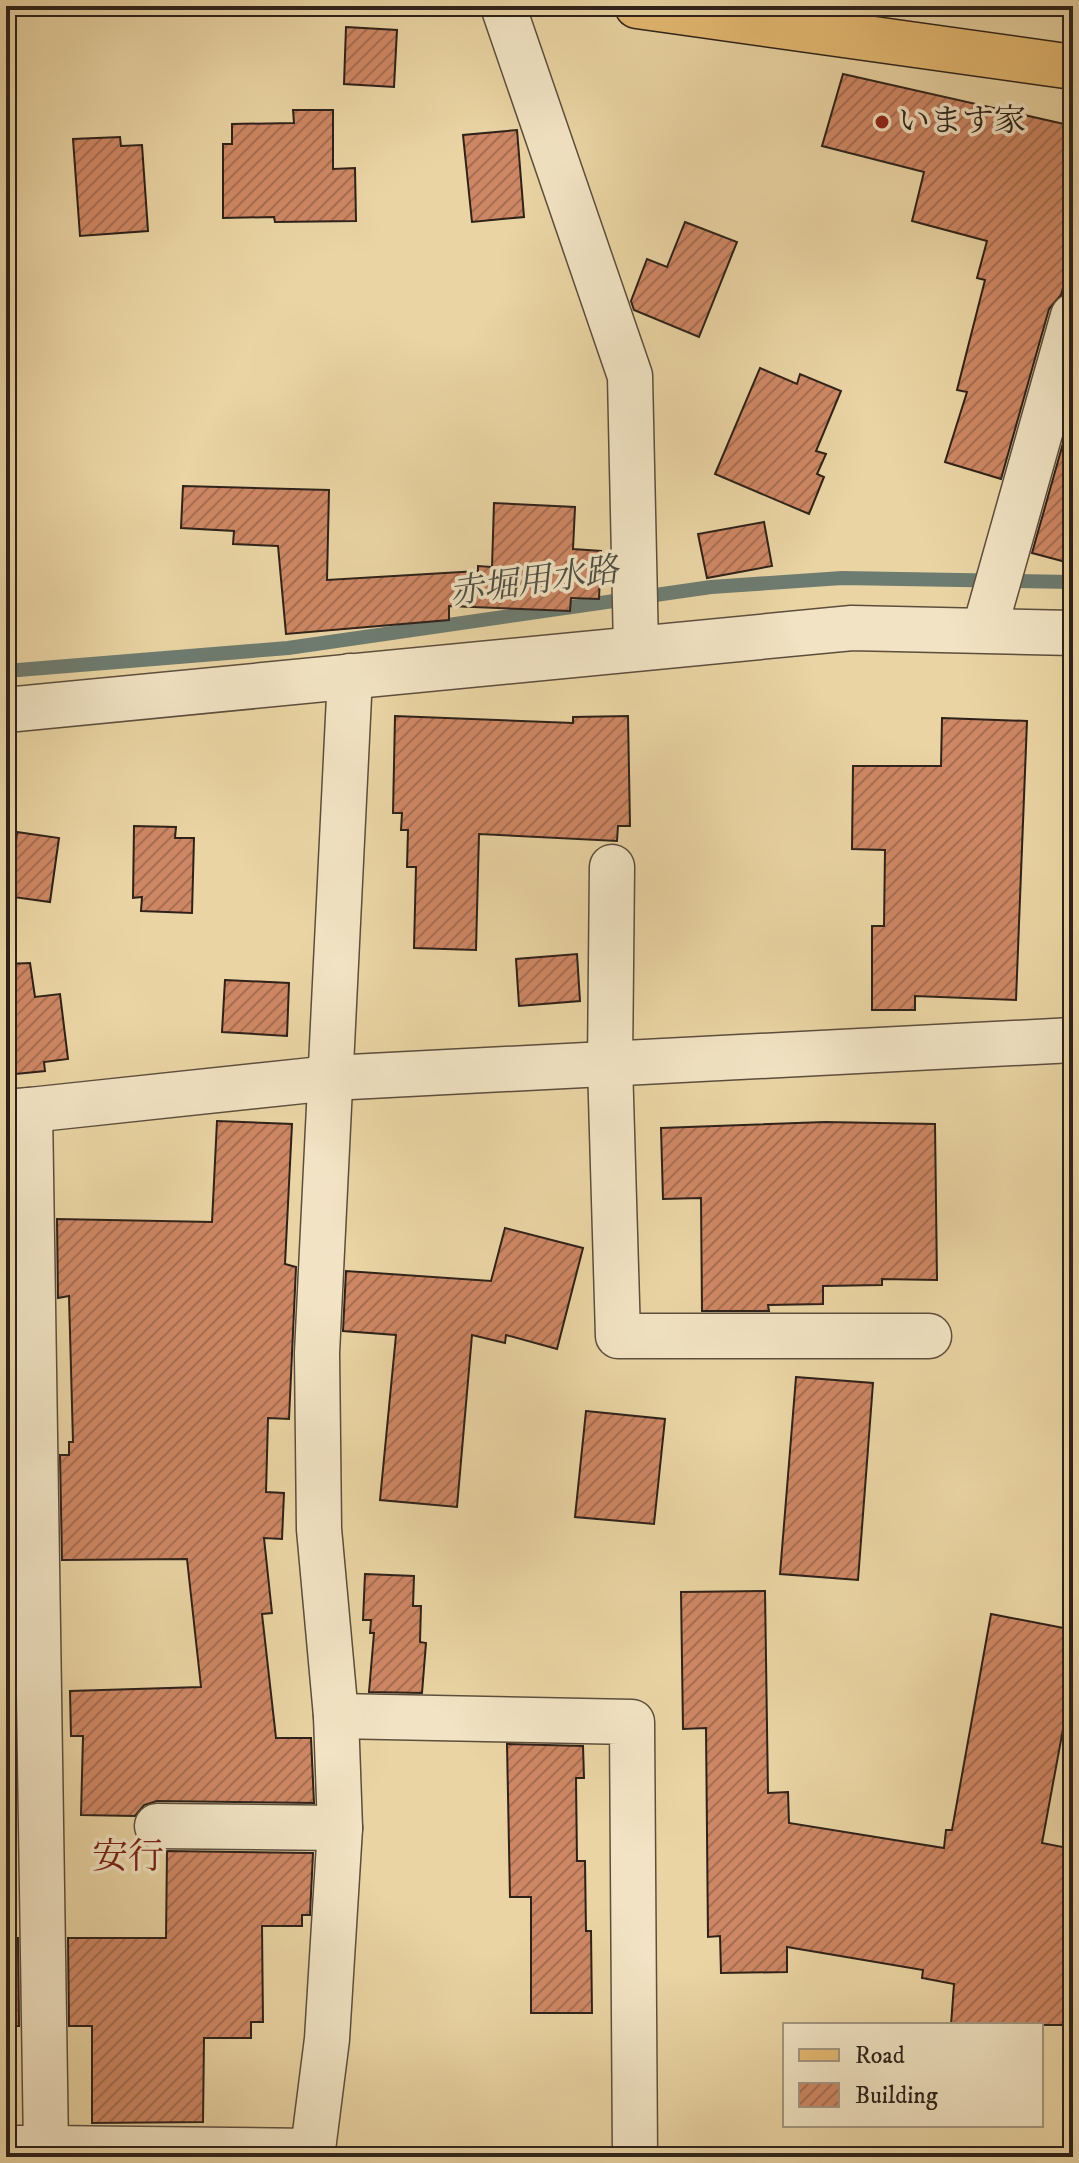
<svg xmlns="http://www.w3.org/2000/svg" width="1079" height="2163" viewBox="0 0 1079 2163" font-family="'IM FELL DW Pica','Noto Serif JP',serif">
  <defs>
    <pattern id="building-hatch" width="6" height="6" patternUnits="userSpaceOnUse" patternTransform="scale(2)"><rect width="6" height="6" fill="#ce8764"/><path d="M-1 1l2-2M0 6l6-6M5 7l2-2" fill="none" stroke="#a86e52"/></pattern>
  </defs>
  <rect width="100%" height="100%" fill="#ead4a3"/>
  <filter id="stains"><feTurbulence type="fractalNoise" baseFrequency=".0025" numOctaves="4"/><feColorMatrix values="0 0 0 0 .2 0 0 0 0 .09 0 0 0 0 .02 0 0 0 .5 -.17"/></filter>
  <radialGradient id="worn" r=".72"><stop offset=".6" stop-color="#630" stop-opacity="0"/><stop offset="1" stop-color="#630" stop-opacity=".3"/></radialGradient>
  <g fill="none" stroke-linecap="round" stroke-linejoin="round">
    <path stroke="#6d7c71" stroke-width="14" d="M6 671 288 648 711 587 842 578 1073 582"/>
  </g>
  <g fill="url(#building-hatch)" stroke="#2d221b" stroke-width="2">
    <path d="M346 27 397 30 394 87 344 84Z"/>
    <path d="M843 74 1073 126V251L1061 295 1049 309 1001 479 945 462 967 392 957 390 985 280 977 278 987 241 912 221 924 172 822 146Z"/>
    <path d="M293 110H333V169L355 168 356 221 275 222 274 217 223 218V144H232V124L294 123Z"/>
    <path d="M517 130 524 217 472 222 463 135Z"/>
    <path d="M120 137 121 146 142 145 148 231 80 236 73 139Z"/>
    <path d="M685 222 737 242 699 337 634 310 631 301 647 259 667 267Z"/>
    <path d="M760 368 797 384 800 374 841 391 816 451 826 454 817 474 824 477 809 514 715 474Z"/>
    <path d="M1073 408V564L1032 553Z"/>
    <path d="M183 486 329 490 327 580 478 571V566L492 567 494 503 575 507 573 549 601 551 599 599 571 598 570 611 449 606V620L286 634 278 546 233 544 234 531 181 528Z"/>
    <path d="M764 522 772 566 707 578 698 534Z"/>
    <path d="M395 716 573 723V717L628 716 630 826H618L617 841 479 834 476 950 414 948 416 867H407L408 830H401L402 813H393Z"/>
    <path d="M942 718 1027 721 1016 1000 915 996V1010H872V926H884L885 850 852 849 853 766H941Z"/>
    <path d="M134 826 176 827 175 838H194L192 913 141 911 142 897 133 898Z"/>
    <path d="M17 832 59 838 50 902 6 896V841L16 842Z"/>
    <path d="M577 954 580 1001 519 1006 516 959Z"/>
    <path d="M30 963 35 997 60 994 68 1059 44 1062 45 1071 6 1075V964Z"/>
    <path d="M225 980 289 983 287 1036 222 1032Z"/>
    <path d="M217 1121 292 1124 285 1264 296 1267 289 1419 268 1418 266 1492 284 1493 282 1539 264 1538 272 1613 262 1614 276 1738H311L314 1803 157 1801 144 1805 135 1816 81 1815 83 1736H71L70 1691 201 1687 187 1559 62 1560 60 1455H69V1442H73L69 1296 58 1298 57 1219 212 1222Z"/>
    <path d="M825 1122 935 1124 937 1280 882 1279V1285L823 1286V1304L768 1305 769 1311H702L701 1198 663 1199 661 1128Z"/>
    <path d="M505 1228 583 1248 557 1349 506 1335 505 1343 472 1335 457 1507 380 1500 396 1335 343 1331 346 1271 491 1281Z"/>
    <path d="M796 1377 873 1383 858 1580 780 1574Z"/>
    <path d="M586 1411 665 1419 654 1524 575 1517Z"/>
    <path d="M365 1574 414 1576 413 1606H421L420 1642 426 1643 422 1693 369 1692 374 1633H370L371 1620H363Z"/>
    <path d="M765 1591 768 1793 788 1792 789 1823 944 1848 946 1830H952L991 1614 1069 1629 1066 1642 1073 1643V1675L1042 1843 1073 1849V2025H951L954 1984 922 1978 923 1970 787 1947V1972L721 1973 720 1936 708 1937 706 1728 683 1729 681 1592Z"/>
    <path d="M507 1744 583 1746 584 1778H576L577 1861H585L586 1931H591L592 2013H531V1897H510Z"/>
    <path d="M167 1851 313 1853 310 1915H302V1926H262L263 2022H251V2038H204L203 2122 92 2123V2026H69L68 1938H166Z"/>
    <path d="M6 1938H18L19 2026H6Z"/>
  </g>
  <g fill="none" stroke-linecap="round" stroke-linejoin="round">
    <defs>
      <g id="minor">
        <path d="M503 6 630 376 636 648"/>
        <path d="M985 628 1073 316"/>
        <path d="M6 710 852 628 1073 633"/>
        <path d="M612 867 610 1064 618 1336H929"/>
        <path d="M30 1110 331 1078 1073 1040"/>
        <path d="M6 1112 30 1110 46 2148H6"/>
        <path d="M336 1716 632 1722 635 2157"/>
        <path d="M157 1826 340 1828"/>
        <path d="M46 2148 312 2151"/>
        <path d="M312 2157 327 2039 340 1828 336 1716 319 1529 317 1353 350 676"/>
      </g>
      <path id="major" d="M637 6 1073 67"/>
    </defs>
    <use href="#minor" stroke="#5c4e3d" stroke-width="47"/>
    <use href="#major" stroke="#2d221b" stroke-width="47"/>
    <use href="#minor" stroke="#f1e3c3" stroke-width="44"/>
    <use href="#major" stroke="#e5ba72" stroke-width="44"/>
  </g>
  <circle fill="#8f2418" stroke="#f1e3c3" stroke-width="3" cx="882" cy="122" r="8"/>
  <g text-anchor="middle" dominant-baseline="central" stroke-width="7" stroke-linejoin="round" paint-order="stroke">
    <g font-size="32" fill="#2d221b" stroke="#f1e3c3" text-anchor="start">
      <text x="898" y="122">います家</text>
    </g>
    <g font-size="34" font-style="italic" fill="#4d4f46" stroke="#f1e3c3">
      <text transform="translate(534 582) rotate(-8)">赤堀用水路</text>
    </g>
    <g font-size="36" fill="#7a1f14" stroke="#f1e3c3">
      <text x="128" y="1857">安行</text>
    </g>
  </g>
  <rect width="1079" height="2163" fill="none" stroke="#ead4a3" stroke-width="32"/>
  <rect x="8" y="8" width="1063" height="2147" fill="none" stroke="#2d221b" stroke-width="4"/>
  <rect x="16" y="16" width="1047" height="2131" fill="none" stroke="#2d221b" stroke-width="2"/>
  <rect x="783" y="2023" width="260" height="104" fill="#f1e3c3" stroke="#a39680" stroke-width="2"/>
  <rect x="799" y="2049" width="40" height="12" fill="#e5ba72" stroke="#a39680" stroke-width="2"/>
  <text x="855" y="2063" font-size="24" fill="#2d221b">Road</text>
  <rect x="799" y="2083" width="40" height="24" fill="url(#building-hatch)" stroke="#a39680" stroke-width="2"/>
  <text x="855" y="2103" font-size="24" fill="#2d221b">Building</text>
  <rect width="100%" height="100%" filter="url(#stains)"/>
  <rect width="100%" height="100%" fill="url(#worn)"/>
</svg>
